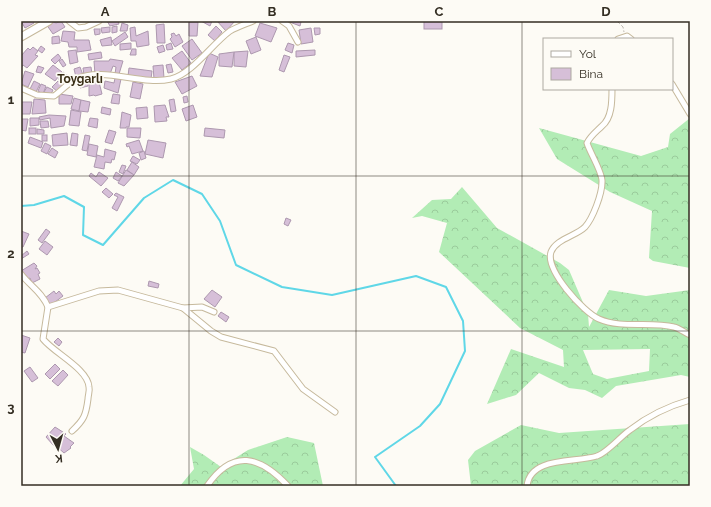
<svg xmlns="http://www.w3.org/2000/svg" width="711" height="507" viewBox="0 0 711 507" font-family="Raleway,sans-serif">
  <defs>
    <pattern id="forest-crowns" width="20" height="18" patternUnits="userSpaceOnUse"><rect width="20" height="18" fill="#b2ecb5"/><path d="M2 6a3 3 0 1 1 6 0M12 15a3 3 0 1 1 6 0" fill="none" stroke="#9acb9b"/></pattern>
  </defs>
  <rect width="100%" height="100%" fill="#fdfbf5"/>
  <g fill="url(#forest-crowns)" fill-rule="evenodd">
    <path d="M690 118V268L653 261 649 258 652 211 610 192 557 159 539 128 641 156 668 147 670 134Z"/>
    <path d="M462 187 497 228 560 263 569 270 588 314 589 327 609 290 646 296 690 290V377L681 375 616 386 602 398 585 390 569 388 539 373 516 395 487 404 511 349 564 367 563 350 520 328 439 252 447 223 422 216 412 218 432 200 451 199ZM650 349 649 371 607 379 593 374 583 350Z"/>
    <path d="M690 424V486H471L468 460 475 451 521 425 559 433Z"/>
    <path d="M287 437 314 443 323 486H180L194 469 190 447 204 455 221 467 248 450Z"/>
  </g>
  <g fill="none" stroke-linecap="round" stroke-linejoin="round">
    <path stroke="#5fd7e7" stroke-width="2" d="M21 206 34 205 64 196 84 207 83 235 103 245 144 198 173 180 202 194 220 221 236 265 282 287 332 295 416 276 446 287 463 321 465 351 440 404 420 426 375 457 396 486"/>
  </g>
  <g fill="#d6bfd8" stroke="#ad98af">
    <path d="M21 21H33L34 23 25 28Z"/>
    <path d="M52 21 56 23 61 21 65 27 53 34 46 24Z"/>
    <path d="M107 21H118L119 24 110 26Z"/>
    <path d="M201 21H212L210 26Z"/>
    <path d="M217 21H235L226 31Z"/>
    <path d="M287 21H299L301 22 300 26Z"/>
    <rect x="424" y="21" width="18" height="8"/>
    <path d="M189 22H198L197 36H189Z"/>
    <path d="M122 23 128 25 127 31H120Z"/>
    <path d="M260 23 277 28 271 42 255 36Z"/>
    <path d="M164 24 165 43H157L156 25Z"/>
    <path d="M117 26V32L112 33V27Z"/>
    <path d="M216 26 222 32 215 41 208 35Z"/>
    <path d="M110 27V32L102 33 101 28Z"/>
    <path d="M135 27 136 36 148 31 149 45 137 47 136 41H131L130 28Z"/>
    <path d="M311 28 313 42 301 44 299 30Z"/>
    <path d="M314 28H320V34L315 35Z"/>
    <path d="M94 29H100V34L95 35Z"/>
    <path d="M63 31 75 32 74 40H89L91 50 77 52V47H69L68 42 61 41Z"/>
    <path d="M125 32 128 37 115 46 112 41Z"/>
    <path d="M174 33 176 36 179 34 183 42 175 47 170 39 172 37 171 34Z"/>
    <path d="M59 36 60 43 52 44V37Z"/>
    <path d="M111 37 112 45 102 46 100 40Z"/>
    <path d="M256 37 261 50 251 54 246 41Z"/>
    <path d="M192 39 202 53 192 60 182 46Z"/>
    <path d="M131 43V49L120 50V44Z"/>
    <path d="M171 43 173 49 167 50 166 45Z"/>
    <path d="M288 43 294 45 292 53 285 50Z"/>
    <path d="M163 45 165 51 159 53 157 47Z"/>
    <path d="M41 46 45 49 42 53 38 50Z"/>
    <path d="M33 47 38 51 35 55 38 56 27 68 23 65 21 68V56L28 48 30 50Z"/>
    <path d="M132 49H136V55H130Z"/>
    <path d="M76 50 78 62 70 64 68 51Z"/>
    <path d="M315 50V55L296 57V51Z"/>
    <path d="M182 51 191 63 182 70 172 58Z"/>
    <path d="M248 51 246 67 234 66V52Z"/>
    <path d="M101 52 102 58 89 60 88 54Z"/>
    <path d="M234 52 232 67 219 66V54Z"/>
    <path d="M209 53 218 57 212 77 200 76Z"/>
    <path d="M58 54 61 58 55 64 51 60Z"/>
    <path d="M284 55 290 57 284 72 279 70Z"/>
    <path d="M62 59 66 65 63 67 59 61Z"/>
    <path d="M110 59 123 61 119 74H115L116 67 113 66 110 74 95 75 94 61H109Z"/>
    <path d="M171 64 173 72 168 73 166 65Z"/>
    <path d="M53 65 62 72 55 81 45 74Z"/>
    <path d="M163 65 164 78 154 79 153 66Z"/>
    <path d="M38 66 44 68 41 73 36 72Z"/>
    <path d="M80 67 83 75 76 77 74 69Z"/>
    <path d="M91 67 92 74 84 75 83 68Z"/>
    <path d="M129 68 152 71 151 79 128 76Z"/>
    <path d="M25 71 34 74 28 87 21 84Z"/>
    <path d="M63 72 70 77 65 84 58 79Z"/>
    <path d="M192 76 197 86 182 94 175 82Z"/>
    <path d="M115 78 121 79 118 93 104 88 105 81 114 83Z"/>
    <path d="M88 79V86L80 88 79 80Z"/>
    <path d="M34 81 40 84 36 92 30 89Z"/>
    <path d="M58 81 63 85 58 92 52 87Z"/>
    <path d="M99 82 102 94 95 96 94 95 89 96V84Z"/>
    <path d="M133 82 143 84 140 99 130 97Z"/>
    <path d="M41 84 46 86 43 94 38 91Z"/>
    <path d="M47 87 53 90 51 94 44 92Z"/>
    <path d="M59 94 73 96 71 104H59Z"/>
    <path d="M113 94 120 95 119 104 111 103Z"/>
    <path d="M187 96 188 102 184 103 183 97Z"/>
    <path d="M74 98 81 100 79 111 71 109Z"/>
    <path d="M34 99 45 100 46 113 32 114Z"/>
    <path d="M174 99 176 111 171 112 169 100Z"/>
    <path d="M81 100 90 102 88 112 79 111Z"/>
    <path d="M21 102H32L30 114H21Z"/>
    <path d="M165 105 169 117H166L167 121 155 122 154 106Z"/>
    <path d="M193 105 197 117 186 121 182 109Z"/>
    <path d="M102 107 111 109 110 115 101 113Z"/>
    <path d="M147 107 148 118 137 119 136 108Z"/>
    <path d="M71 110 81 112 79 126 69 125Z"/>
    <path d="M122 112 131 115 129 127H126V128H120Z"/>
    <path d="M49 115 66 116 64 126 51 128 50 118 40 120 39 117Z"/>
    <path d="M30 118H39V125L30 126Z"/>
    <path d="M90 118 98 119 97 128 88 126Z"/>
    <path d="M21 119H28L26 131 21 130Z"/>
    <path d="M40 121H48L49 127 41 128Z"/>
    <rect x="29" y="128" width="7" height="6"/>
    <path d="M127 128H141L140 138 127 137Z"/>
    <path d="M205 128 225 130 224 138 204 136Z"/>
    <path d="M37 129 44 130V134H37Z"/>
    <path d="M109 130 116 132 112 144 105 142Z"/>
    <path d="M67 133 68 145 53 146 52 135Z"/>
    <path d="M72 133 78 134 77 146 70 145Z"/>
    <rect x="42" y="135" width="5" height="6"/>
    <path d="M85 135 90 136 87 151 82 150Z"/>
    <path d="M30 137 43 142 41 148 28 143Z"/>
    <path d="M139 140 143 151 132 154 129 146 127 147 126 144Z"/>
    <path d="M148 140 166 143 163 158 145 154Z"/>
    <path d="M45 143 51 146 47 154 41 151Z"/>
    <path d="M89 144 98 146 96 157 87 155Z"/>
    <path d="M52 148 58 152 55 158 48 154Z"/>
    <path d="M105 149 116 152 114 160 112 159 111 163 105 162 104 169 94 167 97 155 104 157Z"/>
    <path d="M144 151 146 158 141 160 139 153Z"/>
    <path d="M133 156 140 160 137 164 130 161Z"/>
    <path d="M132 162 139 167 134 175 127 170Z"/>
    <path d="M122 165 126 166 123 174 119 172Z"/>
    <path d="M126 170 134 175 124 186 118 183Z"/>
    <path d="M99 172 108 178 101 186 89 176 91 173 96 177Z"/>
    <path d="M116 172 122 176 118 181 113 178Z"/>
    <path d="M106 188 113 194 109 198 102 192Z"/>
    <path d="M116 193 124 197 117 211 112 208 118 197 114 195Z"/>
    <path d="M286 218 291 220 288 226 284 224Z"/>
    <path d="M46 229 50 232 42 243 38 240Z"/>
    <path d="M21 231 29 234 23 247H21Z"/>
    <path d="M45 241 53 247 47 255 39 249Z"/>
    <path d="M27 251 29 254 21 259V256Z"/>
    <path d="M34 263 37 266 35 269 37 268 40 273 38 274 40 279 32 283 30 278 26 280 21 271Z"/>
    <path d="M149 281 159 284 158 288 148 286Z"/>
    <path d="M212 290 222 297 215 307 204 299Z"/>
    <path d="M54 291 56 294 59 291 63 296 51 305 45 298Z"/>
    <path d="M221 312 229 317 226 322 218 316Z"/>
    <path d="M21 335 30 338 25 353 21 352Z"/>
    <path d="M58 338 62 342 59 346 54 342Z"/>
    <path d="M55 364 60 369 50 379 45 374Z"/>
    <path d="M30 367 38 378 32 382 24 371Z"/>
    <path d="M63 370 68 375 58 386 52 381Z"/>
    <path d="M55 427 66 434 54 446 46 437Z"/>
    <path d="M64 436 74 443 70 447 71 448 64 453 55 445Z"/>
  </g>
  <g fill="none" stroke-linecap="round" stroke-linejoin="round">
    <defs>
      <g id="street">
        <path d="M69 21 78 28 86 27 99 21"/>
        <path d="M282 21 289 26 298 42"/>
        <path d="M618 39 627 36 631 39"/>
        <path d="M672 84 690 114"/>
        <path d="M21 88 37 95 54 96C61 91 68 83 76 79 104 66 141 86 171 79 192 74 212 44 230 31 237 27 246 24 253 21"/>
        <path d="M612 89C612 101 612 118 602 126 596 132 591 135 587 143 590 153 603 173 602 182 602 194 593 218 585 227 576 236 556 239 551 252 545 270 583 312 599 319 622 329 650 321 674 327 679 328 685 333 690 335"/>
        <path d="M21 274C30 286 42 292 48 307L99 291 118 290 183 308 211 331 221 337 274 351 303 389 335 412"/>
        <path d="M48 307 43 339C54 353 88 369 89 387 90 391 88 395 88 399 86 415 84 420 72 431"/>
        <path d="M183 308 202 307 214 312"/>
        <path d="M207 486C233 448 260 456 288 486"/>
        <path d="M527 486C530 456 576 463 597 456 607 453 621 436 630 430 648 416 669 406 690 400"/>
      </g>
      <path id="secondary" d="M21 37 49 21"/>
    </defs>
    <use href="#street" stroke="#c6b99c" stroke-width="7"/>
    <use href="#secondary" stroke="#c6b99c" stroke-width="9"/>
    <path stroke="#bdb9b2" stroke-width="1" stroke-dasharray="4 2" stroke-linecap="butt" d="M617 21 623 27 624 32"/>
    <use href="#street" stroke="#fff" stroke-width="5"/>
    <use href="#secondary" stroke="#fff" stroke-width="7"/>
  </g>
  <path fill="none" stroke="#342e23" stroke-width="1" stroke-opacity="0.55" d="M189 21V486M356 21V486M522 21V486M21 176H690M21 331H690"/>
  <g text-anchor="middle" dominant-baseline="central" stroke-width="3.5" stroke-linejoin="round" paint-order="stroke">
    <g font-size="12" font-weight="bold" fill="#382d15" stroke="#fdfbf5">
      <text x="80" y="79">Toygarlı</text>
    </g>
  </g>
  <rect width="711" height="507" fill="none" stroke="#fdfbf5" stroke-width="44"/>
  <rect x="543" y="38" width="130" height="52" fill="#fdfbf5" stroke="#ada9a1"/>
  <rect x="551" y="51" width="20" height="6" fill="#ffffff" stroke="#ada9a1"/>
  <text x="579" y="58" font-size="12" fill="#342e23">Yol</text>
  <rect x="551" y="68" width="20" height="12" fill="#d6bfd8" stroke="#ada9a1"/>
  <text x="579" y="78" font-size="12" fill="#342e23">Bina</text>
  <g transform="translate(58 449) rotate(174)" stroke="#fdfbf5" stroke-width="3" paint-order="stroke">
  <path d="M0-3L7 15L0 10L-7 15Z" fill="#342e23"/>
  <text y="-6" font-size="11" font-weight="bold" text-anchor="middle" fill="#342e23">K</text>
  </g>
  <rect x="22" y="22" width="667" height="463" fill="none" stroke="#342e23" stroke-width="1.5"/>
  <g font-size="13" text-anchor="middle" font-weight="bold" fill="#342e23">
    <text x="105" y="16">A</text>
    <text x="272" y="16">B</text>
    <text x="439" y="16">C</text>
    <text x="606" y="16">D</text>
    <text x="11" y="104">1</text>
    <text x="11" y="258">2</text>
    <text x="11" y="412">3</text>
  </g>
</svg>
